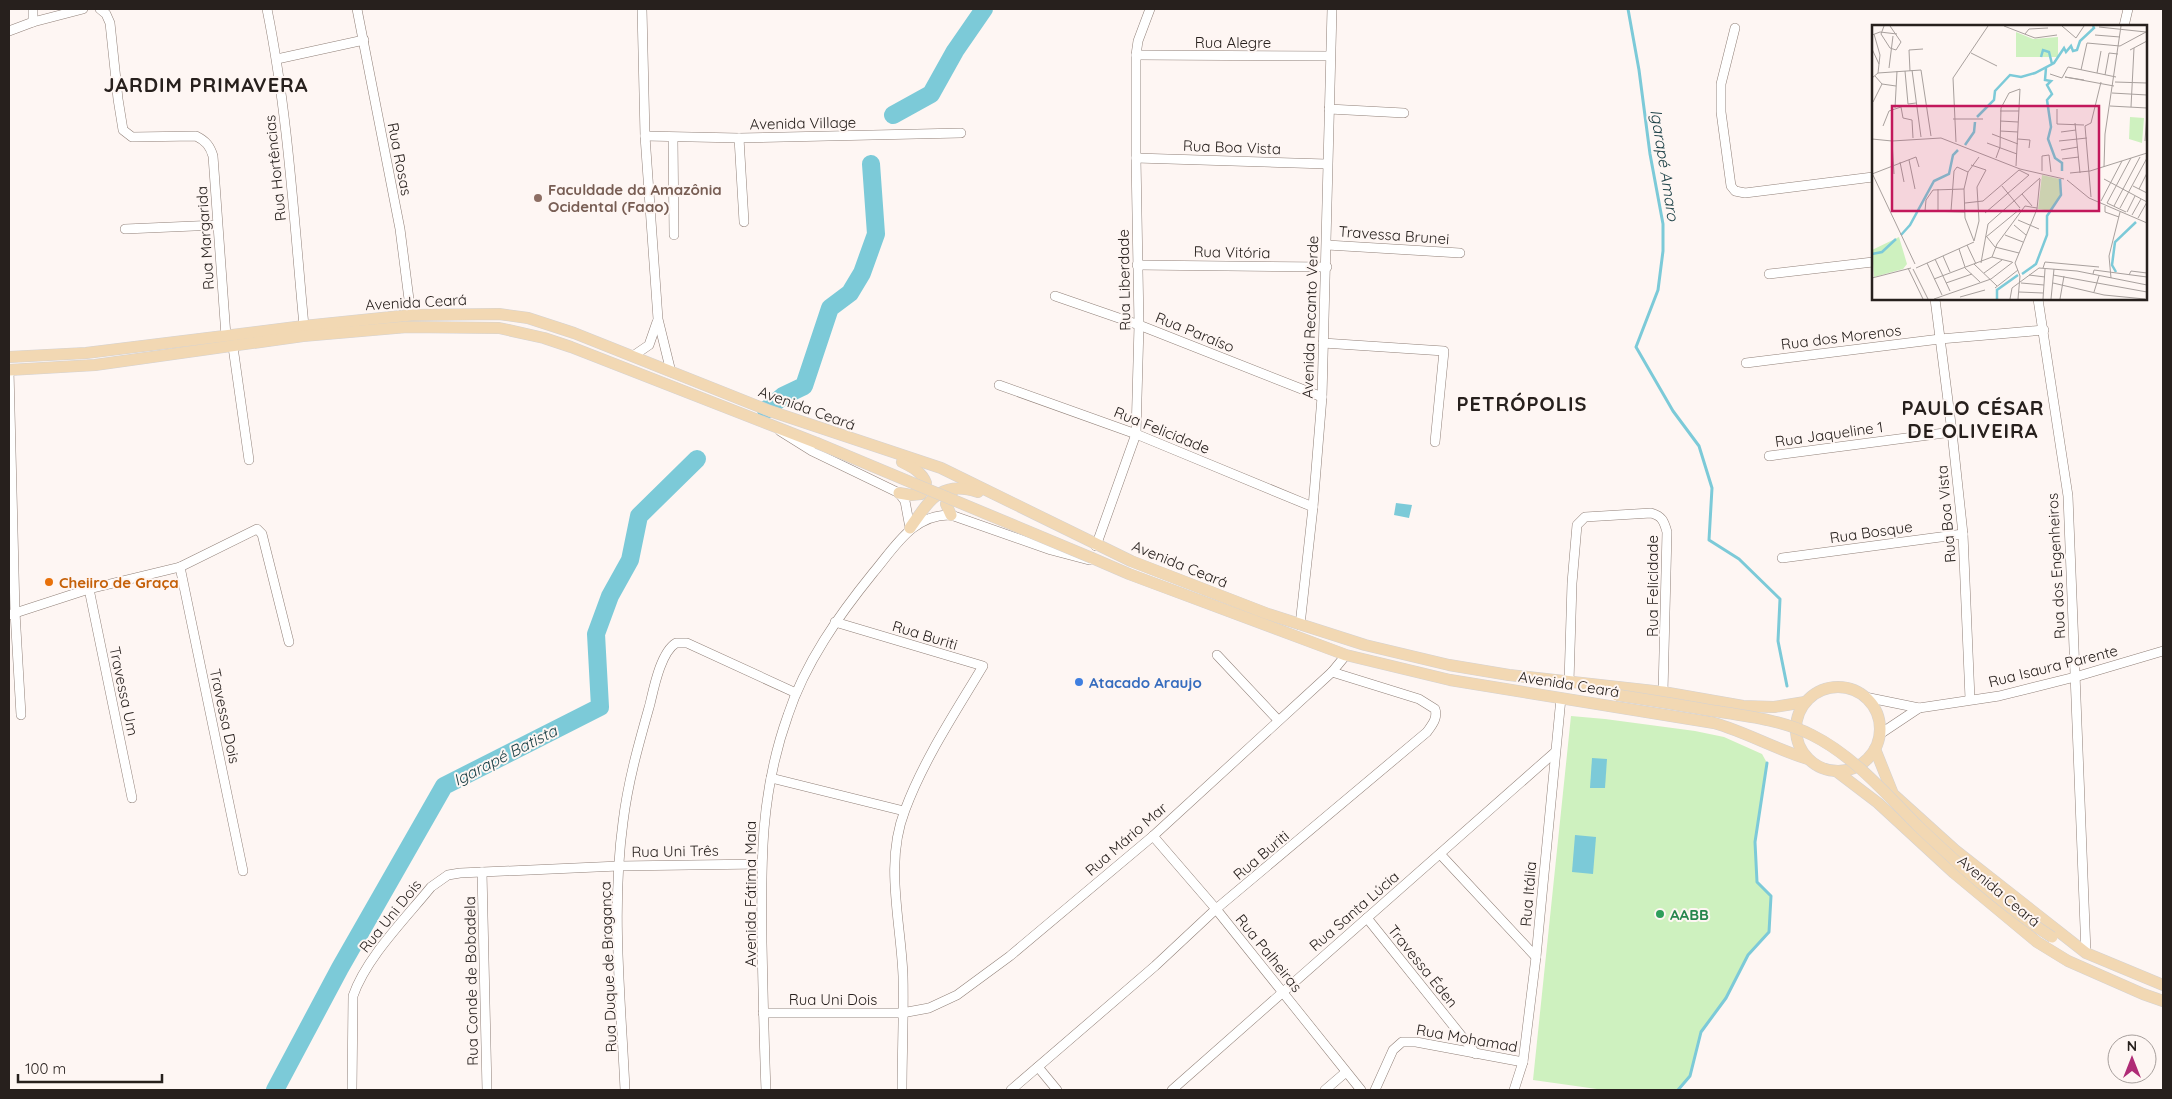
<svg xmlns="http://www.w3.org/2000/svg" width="2172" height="1099" viewBox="0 0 2172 1099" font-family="Quicksand,sans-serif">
  <rect width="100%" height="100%" fill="#fef6f3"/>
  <path fill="#cef1bf" d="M1571 716 1605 719 1695 731 1724 737 1762 754 1767 763 1755 842 1757 882 1771 896 1769 932 1748 955 1726 998 1701 1032 1690 1076 1678 1090H1604L1533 1080Z"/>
  <g fill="#7ccad8">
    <path d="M1396 503 1412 505 1409 518 1394 515Z"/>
    <path d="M1592 758 1607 759 1605 788H1590Z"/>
    <path d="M1575 835 1596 837 1593 874 1572 872Z"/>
  </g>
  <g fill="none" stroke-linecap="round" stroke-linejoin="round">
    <g stroke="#7ccad8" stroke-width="3">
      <path d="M1628 9 1639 70 1650 154 1663 224V251L1658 290 1636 347 1673 411 1699 446 1712 488 1709 540 1739 559 1780 599 1778 641 1787 686"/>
      <path d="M1678 1090 1690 1076 1701 1032 1726 998 1748 955 1769 932 1771 896 1757 882 1755 842 1767 763"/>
    </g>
    <g stroke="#7ccad8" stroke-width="18">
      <path d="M893 115 931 94 955 51 984 9"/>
      <path d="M766 410 783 396 804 386 830 308 850 293 862 273 876 234 871 164"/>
      <path d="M275 1090 340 968 444 786 600 707 596 634 610 596 630 560 639 516 697 459"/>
    </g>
    <defs>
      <g id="minor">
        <path d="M33 9V22"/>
        <path d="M100 9 106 14 110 23 118 99 123 130 132 137 196 136C206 141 210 146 213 156L226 336"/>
        <path d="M267 9C288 113 294 220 304 326"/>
        <path d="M357 9 400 229 411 315"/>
        <path d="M642 9 645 136 658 319 671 372"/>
        <path d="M2124 26 2128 9"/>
        <path d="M1735 28 1721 84V112L1731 186 1735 191 1745 193 1873 177"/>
        <path d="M9 31 33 22 83 9"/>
        <path d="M1136 55 1330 56"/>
        <path d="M277 59 364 40"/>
        <path d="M1329 109 1404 113"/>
        <path d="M645 136 739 138 961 133"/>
        <path d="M673 138 674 235"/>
        <path d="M739 138 744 222"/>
        <path d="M1136 158 1327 164"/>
        <path d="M125 229 217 225"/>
        <path d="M1327 245 1460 253"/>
        <path d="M1137 265 1327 267"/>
        <path d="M1769 274 1873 262"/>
        <path d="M1055 296 1139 325 1322 397"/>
        <path d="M1935 299 1952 432 1963 534 1970 699"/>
        <path d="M2038 299 2068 496 2086 953"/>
        <path d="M1323 343 1444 351 1435 442"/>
        <path d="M233 347 249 460"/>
        <path d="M633 356 649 345 657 322"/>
        <path d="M1746 363 1940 339 2044 330"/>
        <path d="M9 370 15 612 21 715"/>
        <path d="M999 385 1136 434 1313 507"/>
        <path d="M780 431 812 451 899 493 905 501 910 528"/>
        <path d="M1769 456 1952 432"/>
        <path d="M1096 546 1136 434 1139 325 1136 158V55L1138 41 1150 9"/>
        <path d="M1782 558 1963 534"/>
        <path d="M180 567 243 871"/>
        <path d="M89 589 132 798"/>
        <path d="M9 615 89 589 180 567 257 529 262 534 289 642"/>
        <path d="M835 622 983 666C955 713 924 759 905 810 884 864 901 921 903 976 904 1014 902 1052 902 1090"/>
        <path d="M1300 625 1313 507 1322 397 1332 9"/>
        <path d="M1217 655 1278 720"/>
        <path d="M1569 682 1572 583 1577 525 1585 517 1651 513C1662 516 1664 521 1667 532L1663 692"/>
        <path d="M1865 697 1919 708 1999 696 2075 677 2163 651"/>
        <path d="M1880 734 1919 708"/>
        <path d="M771 778 904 811"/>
        <path d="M1153 836 1216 909 1361 1090"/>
        <path d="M1441 855 1536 957"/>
        <path d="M482 872 487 1090"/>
        <path d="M1367 918 1476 1054"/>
        <path d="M763 1013H902L929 1008 957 995 1010 956 1153 836 1332 672 1346 655"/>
        <path d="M1038 1067 1057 1090"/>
        <path d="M352 1090 353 996C366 958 405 919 431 887L448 875 460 873 619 866 761 864"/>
        <path d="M625 1090C621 1001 611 910 623 822 628 781 639 743 650 704 654 687 661 652 676 643H687L796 693"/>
        <path d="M766 1090C764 1041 763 992 762 943 761 862 760 793 788 715 805 663 839 615 873 573 895 547 913 514 951 515L1051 550 1089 560"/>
        <path d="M1011 1090 1155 966 1216 909 1427 732C1432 725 1438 718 1435 709L1419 699 1332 672"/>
        <path d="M1172 1090 1554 753"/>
        <path d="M1325 1090 1346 1072"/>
        <path d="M1375 1090 1393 1050 1402 1042H1416L1523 1062"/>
        <path d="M1514 1090 1523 1062 1536 957 1561 698"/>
      </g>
      <g id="major">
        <path d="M9 357 86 353 304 326 411 315 499 314 528 318 574 333 770 411 941 468 1131 561 1268 614 1365 645 1449 665 1509 675 1663 692 1743 706 1774 707 1805 702"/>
        <path d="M9 370 95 365 303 336 407 327 499 328 544 338 571 347 817 443"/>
        <path d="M899 493 911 495 921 494 926 483C922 472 912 467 902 462"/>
        <path d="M951 515 946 504 953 490"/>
        <path d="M910 528C930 500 940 480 978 492"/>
        <path d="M1092 558 1129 574 1346 655 1450 680 1714 723C1746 732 1775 749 1808 759"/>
        <circle cx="1838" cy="729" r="42"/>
        <path d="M1875 749 1893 794 1955 850 2086 953 2163 985"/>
        <path d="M1836 771 1878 803 1954 873 2037 942 2068 961 2143 994 2163 1001"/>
      </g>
    </defs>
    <use href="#minor" stroke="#918179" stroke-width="10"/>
    <use href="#major" stroke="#d4d2d2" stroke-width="12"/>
    <use href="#minor" stroke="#fff" stroke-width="9"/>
    <use href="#major" stroke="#f2d8b3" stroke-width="11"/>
    <defs>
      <g id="major-bridge">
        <path d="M817 443 1092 558"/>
        <path d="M1617 695C1649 700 1681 705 1714 711 1747 716 1782 720 1812 735 1854 756 1886 794 1918 826 1960 866 2004 906 2052 937"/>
      </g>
    </defs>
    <use href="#major-bridge" stroke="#d4d2d2" stroke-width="12" stroke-linecap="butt"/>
    <use href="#major-bridge" stroke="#f2d8b3" stroke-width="11"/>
  </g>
  <circle fill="#8d6e63" stroke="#fef6f3" stroke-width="2" cx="538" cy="198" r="5"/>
  <circle fill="#e8710a" stroke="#fef6f3" stroke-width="2" cx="49" cy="582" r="5"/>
  <circle fill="#3f7fe0" stroke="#fef6f3" stroke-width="2" cx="1079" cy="682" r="5"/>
  <circle fill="#2e9e5b" stroke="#fef6f3" stroke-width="2" cx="1660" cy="914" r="5"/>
  <g text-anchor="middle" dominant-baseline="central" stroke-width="4" stroke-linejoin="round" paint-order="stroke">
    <g font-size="15" fill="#27201d" stroke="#fef6f3">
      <text x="1233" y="42">Rua Alegre</text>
      <text transform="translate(803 123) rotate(-1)">Avenida Village</text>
      <text transform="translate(1232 147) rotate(2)">Rua Boa Vista</text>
      <text transform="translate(400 159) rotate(79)">Rua Rosas</text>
      <text transform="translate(275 168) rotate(-96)">Rua Hortências</text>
      <text transform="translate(1394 235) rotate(4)">Travessa Brunei</text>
      <text transform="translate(205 238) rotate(-94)">Rua Margarida</text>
      <text transform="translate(1232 252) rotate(1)">Rua Vitória</text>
      <text transform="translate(1124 280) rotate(-91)">Rua Liberdade</text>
      <text transform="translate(416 302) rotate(-3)">Avenida Ceará</text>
      <text transform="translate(1310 317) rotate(-88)">Avenida Recanto Verde</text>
      <text transform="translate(1195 332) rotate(22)">Rua Paraíso</text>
      <text transform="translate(1841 337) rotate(-7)">Rua dos Morenos</text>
      <text transform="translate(807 408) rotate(20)">Avenida Ceará</text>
      <text transform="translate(1162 430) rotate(22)">Rua Felicidade</text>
      <text transform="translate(1829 434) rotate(-8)">Rua Jaqueline 1</text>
      <text transform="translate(1946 514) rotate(-95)">Rua Boa Vista</text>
      <text transform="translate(1871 532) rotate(-8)">Rua Bosque</text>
      <text transform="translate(1180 564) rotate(22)">Avenida Ceará</text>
      <text transform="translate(2056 566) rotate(-93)">Rua dos Engenheiros</text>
      <text transform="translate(1652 586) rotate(-90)">Rua Felicidade</text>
      <text transform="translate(925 635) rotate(17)">Rua Buriti</text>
      <text transform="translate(2053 666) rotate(-14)">Rua Isaura Parente</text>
      <text transform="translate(1569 684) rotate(9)">Avenida Ceará</text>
      <text transform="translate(124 691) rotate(78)">Travessa Um</text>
      <text transform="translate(225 716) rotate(78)">Travessa Dois</text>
      <text transform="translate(1126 839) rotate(-41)">Rua Mário Mar</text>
      <text transform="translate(675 851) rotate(-1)">Rua Uni Três</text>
      <text transform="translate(1261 855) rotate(-40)">Rua Buriti</text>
      <text transform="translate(1999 891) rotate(40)">Avenida Ceará</text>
      <text transform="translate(750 894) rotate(-90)">Avenida Fátima Maia</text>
      <text transform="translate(1528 894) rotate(-85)">Rua Itália</text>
      <text transform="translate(1354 911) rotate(-41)">Rua Santa Lúcia</text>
      <text transform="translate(390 916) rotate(-51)">Rua Uni Dois</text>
      <text transform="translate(1269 953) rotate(51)">Rua Palheiras</text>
      <text transform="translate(1423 966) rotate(51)">Travessa Éden</text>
      <text transform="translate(608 967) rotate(-92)">Rua Duque de Bragança</text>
      <text transform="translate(471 981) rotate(-91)">Rua Conde de Bobadela</text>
      <text x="833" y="999">Rua Uni Dois</text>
      <text transform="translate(1467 1038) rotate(10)">Rua Mohamad</text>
    </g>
    <g font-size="15" font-weight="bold" fill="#785e54" stroke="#fef6f3" text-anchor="start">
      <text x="548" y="189">Faculdade da Amazônia<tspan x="548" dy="17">Ocidental (Faao)</tspan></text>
    </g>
    <g font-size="15" font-weight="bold" fill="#c56008" stroke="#fef6f3" text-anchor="start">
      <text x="59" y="582">Cheiiro de Graça</text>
    </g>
    <g font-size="15" font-weight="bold" fill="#366cbe" stroke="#fef6f3" text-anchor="start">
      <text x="1089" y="682">Atacado Araujo</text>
    </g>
    <g font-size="15" font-weight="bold" fill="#27864d" stroke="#fef6f3" text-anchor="start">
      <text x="1670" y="914">AABB</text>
    </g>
    <g font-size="16" font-style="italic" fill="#1b4046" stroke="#fef6f3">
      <text transform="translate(1665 165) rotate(81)">Igarapé Amaro</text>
      <text transform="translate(505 755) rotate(-27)">Igarapé Batista</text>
    </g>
    <g font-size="20" font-weight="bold" letter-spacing="1" fill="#27201d" stroke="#fef6f3">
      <text x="206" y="84">JARDIM PRIMAVERA</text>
      <text x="1522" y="403">PETRÓPOLIS</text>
      <text x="1973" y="407">PAULO CÉSAR<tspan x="1973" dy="23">DE OLIVEIRA</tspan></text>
    </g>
  </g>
  <g transform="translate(1872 25)">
    <rect width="275" height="275" fill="#fef6f3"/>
    <path d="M144 7 161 14 186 12V32H144ZM258 92 272 93 270 118 257 114ZM170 150 188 154 189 170 179 186 166 184ZM27 212 35 239 31 244 2 252 0 225Z" fill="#cef1bf"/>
    <path fill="none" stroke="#7ccad8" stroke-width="2.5" d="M169 32 171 25 177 27 180 39M174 43 173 55 179 56 175 60 180 69 175 75 179 102 176 114 183 133 190 138V146M105 92 122 75 123 66 138 50 149 52 163 48 182 38 192 23 194 27 199 21 201 26 205 25 208 16 222 3 221 1M93 120 102 107 103 97M29 210 38 200 62 156 77 149 81 130 86 125M0 229 10 227 24 214M244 247 240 240 243 217 264 197M150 249 164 239 175 210V191L189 170 188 154M125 274V265L146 250"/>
    <path fill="none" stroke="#a8a09d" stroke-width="1" d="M12 1 9 9 18 23 24 25 29 17 18 1M132 1 163 13 185 10M190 1 204 13 212 1M227 2 274 7M153 9 157 4 176 3M0 10 8 7 25 9M223 10 248 12M0 24 7 39M258 25 275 16M99 28 125 41M17 43 21 11M40 45 49 112M209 45 215 18 248 21 274 7M33 46 36 79 44 78M38 46 37 25 51 24M6 48 49 45 59 111M225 48 229 26M178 49 190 53 196 42 244 52M233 50 237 28 246 29M3 51 10 59 24 61M0 53 6 48 8 30 2 9M212 55 193 52 242 61M243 57 275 58M240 68 275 70M1 77 10 59M238 81 275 83M259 82 262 23M23 83 25 46M185 84V99L212 100M128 86H147M81 94H111M128 96 146 97M203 98 208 148M11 101 17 86 29 82 31 93 40 95 41 113M128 106 146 107M189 107 204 105M120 109 146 119M0 114 20 116 69 113 148 144 192 154M146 114 158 115 157 123M20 116 22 149M187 116 215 113M273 116 275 88M84 117 81 53 116 1M115 118 145 129M189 125 206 122M124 133 128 122 129 83 137 68 148 64 144 141M190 134 207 132M37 135 43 164M28 137 32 157M99 140 114 145 105 162 107 196 102 216M232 142 233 109 249 1M170 146V131L177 130 179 147M0 148 43 239M198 148 218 146 275 128M0 149 44 132 47 142M232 154 275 177M195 155 217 173 275 198M130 161 148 183M261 161 275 168M66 164V187M92 164 61 165 54 175 53 186 93 187M267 164 275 148M150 169 160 181M219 172 213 101 219 98 229 57M229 176 250 136M93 178 111 176 147 145M235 178 259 133M235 178 254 187M233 181V187L247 192M242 181 268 132M248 183 275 133M79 186 82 146 85 142 96 147M255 187 263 171M113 188 157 150 147 145M260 190 269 174M266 193 275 177M146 195 167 204M142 200 154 210M133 210 151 217M114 212 148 184M115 212 123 222 147 228M102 216 93 193 92 164 96 147 107 132M95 220 104 239M87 224 93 242M71 231 78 247M120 232 125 219 153 181 165 183M120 232 140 237M63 234 78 266M55 238 70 270M109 238 116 199 168 153M143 238 165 184 168 154M143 238 148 251 146 274M102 239 125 261M36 243 51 274M44 243 102 217M93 243 108 257M171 243 173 237 227 242M41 244 56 274M112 248 130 235M221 249 222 245 275 252M157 250 173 252M181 250 275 267M257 250 259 246 275 248M0 253 39 243M239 253 237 231 248 187M62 254 120 232M74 258 100 249M149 258 172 260M181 258 232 270 273 274M123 263 146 245M147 267 171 268M222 267 227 251M88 272 113 265M62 274 119 254 141 237M138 274 140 263 167 243 205 246 275 260M171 274 173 244M179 274 182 244M188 274 192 251"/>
    <path fill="#c2185b" fill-opacity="0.15" stroke="#c2185b" stroke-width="2.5" d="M20 81H227V186H20Z"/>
    <rect width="275" height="275" fill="none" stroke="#27201d" stroke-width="2.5"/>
  </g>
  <rect width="2172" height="1099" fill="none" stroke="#27201d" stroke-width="20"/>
  <g transform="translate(2132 1059)"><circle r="24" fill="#fef6f3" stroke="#a8a09d"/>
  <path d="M0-4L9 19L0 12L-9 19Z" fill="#af2c76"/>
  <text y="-8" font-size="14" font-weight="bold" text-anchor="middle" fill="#27201d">N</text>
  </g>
  <path d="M18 1074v8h144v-8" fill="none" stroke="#27201d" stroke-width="2.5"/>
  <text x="25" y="1074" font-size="15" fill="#27201d" stroke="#fef6f3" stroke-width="4" paint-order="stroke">100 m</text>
</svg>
